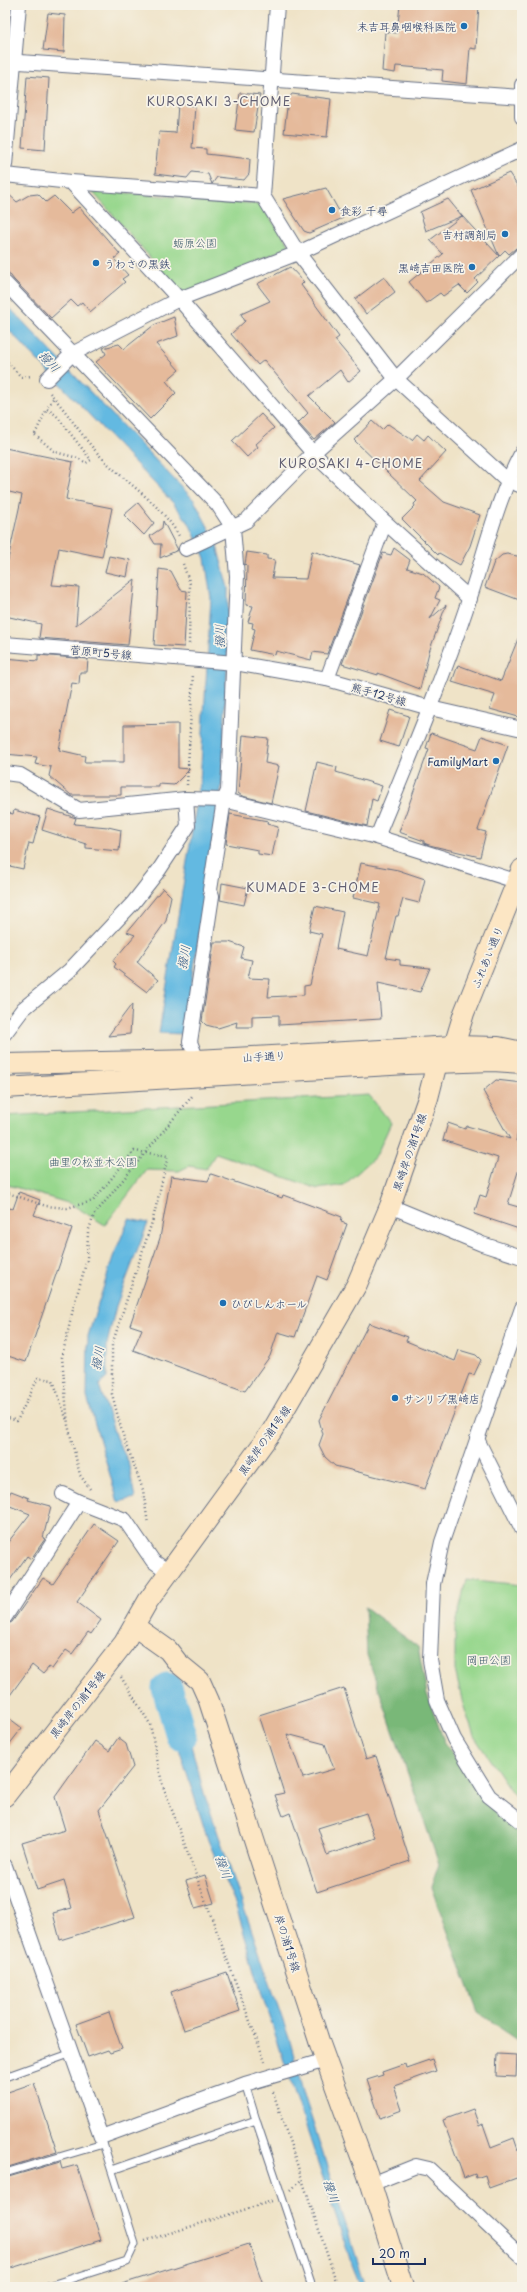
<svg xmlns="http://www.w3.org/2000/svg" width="527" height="2292" viewBox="0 0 527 2292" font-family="'Playpen Sans','Klee One',sans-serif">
  <rect width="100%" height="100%" fill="#f7f3e8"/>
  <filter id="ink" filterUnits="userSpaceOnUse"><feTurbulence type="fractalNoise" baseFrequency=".025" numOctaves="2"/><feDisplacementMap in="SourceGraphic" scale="8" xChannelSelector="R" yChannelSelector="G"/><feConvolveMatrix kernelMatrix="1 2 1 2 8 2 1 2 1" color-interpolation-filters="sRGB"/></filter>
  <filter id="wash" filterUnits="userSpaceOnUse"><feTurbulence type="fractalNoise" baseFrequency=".012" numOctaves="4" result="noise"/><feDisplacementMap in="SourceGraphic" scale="16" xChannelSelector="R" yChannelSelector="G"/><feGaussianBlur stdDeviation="0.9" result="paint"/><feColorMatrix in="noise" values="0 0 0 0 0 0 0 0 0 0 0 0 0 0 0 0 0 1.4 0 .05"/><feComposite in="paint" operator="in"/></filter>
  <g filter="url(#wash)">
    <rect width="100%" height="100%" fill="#efe3c7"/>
    <g fill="#97d78d" stroke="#598376">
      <path d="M91 190 260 204 290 246 184 296Z"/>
      <path d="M369 1095 391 1123 376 1156 344 1185 318 1189 216 1153 206 1169 189 1166 179 1171 147 1170 105 1225 71 1204 5 1184V1116Z"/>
      <path d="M466 1579 522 1585V1802L512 1793 474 1736 463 1704 455 1670V1629Z"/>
    </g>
    <path fill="#79b878" stroke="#4a746b" d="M365 1607 418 1647 427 1694 444 1741 482 1798 522 1831V2043L478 2012 431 1887 439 1864 367 1655Z"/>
    <g fill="#64b9e1" stroke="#4074a0">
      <path d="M5 303 194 500 216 542 228 588V645L222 783 184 1034 159 1033 200 782 211 598 205 558 189 523 174 504 5 326Z"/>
      <path d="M129 1219 148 1223 116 1306 107 1344V1378L99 1385 116 1438 128 1461 135 1498 118 1502 87 1397 88 1336 113 1257Z"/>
      <path d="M177 1693 204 1793 290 2041 303 2092 366 2287H361L351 2262 263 1998 236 1906 208 1840 162 1695Z"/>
    </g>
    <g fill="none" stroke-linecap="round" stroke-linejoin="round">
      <path stroke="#64b9e1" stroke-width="31" d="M167 1688 181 1735"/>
    </g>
    <g id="blocks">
      <g fill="#e5ba9b" fill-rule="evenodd">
        <path d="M400 5H479L476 49 470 48 467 84 442 81 443 70 396 66 395 73 382 71 385 32 397 33Z"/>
        <path d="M48 13 65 15 64 52 43 50Z"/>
        <path d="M27 76 49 78 45 150 22 148Z"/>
        <path d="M240 93 260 95 254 132 235 130Z"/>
        <path d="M292 94 331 99 327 137 284 133 288 99Z"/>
        <path d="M178 104 195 106 192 148 206 149V154L250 159 249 174 244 180 217 177 212 184 208 174 192 172 187 178 155 174 159 132 176 133Z"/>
        <path d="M509 173 522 193V243L509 254 505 250 499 256 471 190Z"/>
        <path d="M326 188 343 218 309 233 304 231 283 199Z"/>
        <path d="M5 191 17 202 29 195 38 194 46 202 54 196 71 213 79 207 120 254 114 259 128 275 122 279 125 282 90 312 82 302 77 306 71 300 51 318 14 280 5 268Z"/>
        <path d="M448 199 462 216 426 231 420 212Z"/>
        <path d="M462 216 499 256 475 279 478 282 467 293 459 285 443 296 440 293 426 303 409 282 443 254 430 240Z"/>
        <path d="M290 267 304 282 301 285 339 337 335 340 361 371 348 382 340 370 309 396 335 422 314 440 298 423 308 413 264 360 258 365 231 334 245 321 241 314 270 301 257 284Z"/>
        <path d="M384 277 395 292 366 314 355 299Z"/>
        <path d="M174 317 178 336 156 344 179 370 166 381 176 393 150 419 96 362 106 354 103 348 119 344 124 349 154 325Z"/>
        <path d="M261 414 274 428 256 444 258 447 247 457 232 441Z"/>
        <path d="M372 421 382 430 388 424 412 440 417 434 424 440 428 435 446 452 420 481 444 502 480 515 470 546 460 565 439 553 438 555 402 519 415 506 414 504 417 501 354 440Z"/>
        <path d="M5 448 73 462 66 499 112 508 102 557 59 548 52 585 79 587 76 625 135 579 128 645 39 638 41 624 5 616V591L8 574 5 573 22 495 5 491Z"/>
        <path d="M138 503 154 523 144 535 124 515Z"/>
        <path d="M163 521 178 550 160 558 161 544H155L150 536 162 528Z"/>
        <path d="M394 548 410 560 407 568 423 573 439 587 435 598 440 600 430 619 446 605 429 652 420 689 378 673V675L342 664 383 553 391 555Z"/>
        <path d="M312 551 360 565 327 654 313 652 311 660 276 651 275 655 250 650 255 629 252 628 253 623 248 622 253 606 246 605 247 566 245 564 247 552 267 555V559L275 560 272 578 306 579Z"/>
        <path d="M507 554 522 557V601L485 587 494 562 502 555Z"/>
        <path d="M109 556 130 560 127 577 105 572Z"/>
        <path d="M159 569 171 571 181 590 187 591 184 647 154 645Z"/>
        <path d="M520 634 522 635V718L490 709 495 695 452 682 458 665 501 681Z"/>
        <path d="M38 655 88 659 87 672H80L79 684 72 683 59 750 85 756 84 762H124V725L178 724V768L190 769 174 785 159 784V787H121V795H71L49 776 51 767 35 764 37 757 5 754V658L38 661Z"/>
        <path d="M390 710 409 716 399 747 380 741Z"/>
        <path d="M431 733 477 749 482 736 508 745 478 830 486 832 480 857 429 845 424 843V841L399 832 429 749 426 748Z"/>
        <path d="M243 735 268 738 265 763 279 766 271 803 242 796 238 793Z"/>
        <path d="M317 762 337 767 336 772 382 786 377 801 372 799 367 826 306 811Z"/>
        <path d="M48 809 76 818 74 824 108 827 121 830 119 851 86 848V844L42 830Z"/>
        <path d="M14 810 40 817 33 844 29 843 23 869 5 865V812L13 814Z"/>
        <path d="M230 814 268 821 267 824 278 827 272 856 258 854V850L226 844Z"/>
        <path d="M361 863 398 870 425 879 419 903 403 899 398 916H396L386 958 400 960V965L430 968 420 992 378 983 381 1019 279 1025V1015L252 1016V1027H236L237 1022 218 1028 206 1025 202 1021 214 942H229L244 947 241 958 252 960 248 978 270 979 268 997 304 995V986L310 985 322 934 309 931 315 906 343 912 336 949 368 956 380 904 353 898Z"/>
        <path d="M222 883 248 888 244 905 220 900Z"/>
        <path d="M163 888 171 896 166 921 137 962 158 980 147 992 114 967 116 964 113 961 135 935 127 932Z"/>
        <path d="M132 1004 130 1034 108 1036Z"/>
        <path d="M496 1080 522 1083V1111L516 1141 522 1143V1159L508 1204 522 1208V1230L474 1214 480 1195 486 1197 498 1158 443 1140 448 1123 465 1129 467 1126 510 1139 483 1091Z"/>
        <path d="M211 1174 282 1198 283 1195 342 1217 341 1222 347 1224 327 1280 317 1276 295 1337 278 1332 270 1356 245 1391 133 1350 142 1329 130 1325 160 1238 171 1176 208 1181Z"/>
        <path d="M19 1192 40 1200 34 1215 72 1228 26 1362 5 1355V1207L13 1209Z"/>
        <path d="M369 1323 408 1337 406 1341 455 1361 459 1350 476 1355 481 1360 474 1375 469 1374 425 1489 335 1466 325 1457 319 1445 323 1434 319 1420Z"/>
        <path d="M11 1491 29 1498 28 1500 51 1506 43 1538 45 1539 31 1559 27 1556 5 1587V1546L30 1514 5 1504V1494L9 1495Z"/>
        <path d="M94 1524 119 1541 77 1602 101 1620 91 1634 88 1632 72 1654 66 1650 52 1669 49 1667 43 1674 32 1665 5 1702V1625L12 1622 43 1578 53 1584Z"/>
        <path d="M344 1688 366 1759 376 1756 410 1861 317 1892 290 1813 283 1816 275 1795 284 1793 259 1715ZM287 1734 325 1744 334 1769 303 1778ZM366 1813 375 1838 327 1855 318 1828Z"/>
        <path d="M5 1715 22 1728 5 1750Z"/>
        <path d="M118 1738 126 1744 133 1767 99 1810 135 1917 60 1940 53 1913 72 1908 64 1881 37 1890 22 1843 65 1830 55 1797 95 1741 109 1751Z"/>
        <path d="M205 1875 214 1903 195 1908 186 1881Z"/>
        <path d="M227 1973 240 2011 184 2030 171 1992Z"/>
        <path d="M109 2012 122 2049 110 2053 108 2050 88 2057 76 2024Z"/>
        <path d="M497 2054 517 2055 516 2077 496 2076Z"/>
        <path d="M432 2059 436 2071 394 2086 402 2110 380 2118 367 2080 383 2075 382 2072 405 2064 406 2068Z"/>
        <path d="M34 2083 57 2152 5 2168V2093Z"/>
        <path d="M473 2109 479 2126 483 2124 491 2147 514 2138 518 2150 522 2149V2176L489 2188 485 2175 476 2178 475 2174 464 2178 443 2120Z"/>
        <path d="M60 2162 62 2169 77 2165 101 2240 5 2270V2178Z"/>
        <path d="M249 2244 264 2287H122V2284Z"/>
      </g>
    </g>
  </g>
  <g filter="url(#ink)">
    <use href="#blocks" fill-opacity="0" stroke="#656e83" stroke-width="1"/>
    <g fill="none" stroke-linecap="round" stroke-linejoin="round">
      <defs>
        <g id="lane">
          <path d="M5 2077 72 2053"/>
          <path d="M256 2120 312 2287"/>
          <path d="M112 2170 256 2120 245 2084"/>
          <path d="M5 2173 103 2144"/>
          <path d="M45 2287 127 2261 135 2244 101 2137"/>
        </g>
        <g id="street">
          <path d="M277 5 263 196 298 253 396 379 507 480 522 486"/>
          <path d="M5 61 522 97"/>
          <path d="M522 85V117"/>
          <path d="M5 165 19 5"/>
          <path d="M5 175 71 182 263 196"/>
          <path d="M71 182 179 299 313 453 385 522 470 599"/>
          <path d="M5 283 218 505 233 528 237 576 228 791 224 800 210 890 212 896 190 1042 197 1060"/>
          <path d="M47 379 72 354 179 299 298 253 522 149"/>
          <path d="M186 549 246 521 313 453 396 379 522 254"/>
          <path d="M5 644 235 663 327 679 430 708 522 729"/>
          <path d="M327 679 385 522"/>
          <path d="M5 773 20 775 79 810 186 799 224 800 377 837 522 883"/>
          <path d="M377 837C409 759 442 681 469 600 486 550 497 498 522 452"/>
          <path d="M5 1033 23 1009 69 971 133 903 159 870 188 826 186 799"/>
          <path d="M390 1206 482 1244 522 1257"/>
          <path d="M522 1308 442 1542 433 1584 430 1660 437 1700 454 1739 489 1796 522 1822"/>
          <path d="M477 1439 522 1529"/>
          <path d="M63 1494 79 1502 125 1520 153 1561 170 1573"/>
          <path d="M5 1617 79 1502"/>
          <path d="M5 1866 101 2137 245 2084 326 2060"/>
          <path d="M371 2184 416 2166 429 2169 522 2257"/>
        </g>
        <g id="secondary">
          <path d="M5 1064 197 1060 454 1046 498 1047 522 1052"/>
          <path d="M5 1088 407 1064 493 1061 522 1063"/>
          <path d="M134 1626 168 1650 178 1663 200 1681 209 1701 320 2044 371 2184 403 2287"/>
          <path d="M5 1796 124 1643 148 1601 272 1431 357 1284 390 1206 428 1098 437 1063 454 1046 464 1013 522 869"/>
        </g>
      </defs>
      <use href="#lane" stroke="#656e83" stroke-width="9"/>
      <use href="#street" stroke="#656e83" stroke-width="16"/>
      <use href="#secondary" stroke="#656e83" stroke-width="22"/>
      <g stroke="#656e83" stroke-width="2.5" stroke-dasharray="1 3" stroke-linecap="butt">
        <path d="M5 359 21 377 32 376"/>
        <path d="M50 393C69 414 84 440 104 460 129 485 161 504 179 536"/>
        <path d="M35 434 47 409"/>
        <path d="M35 435 55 452 78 458 86 463 91 460 56 415 47 409 54 397"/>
        <path d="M183 564 190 584 189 644"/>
        <path d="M187 785 193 674"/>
        <path d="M5 1143V1150"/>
        <path d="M5 1192 46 1206 67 1208 93 1201 134 1151 168 1156 153 1219 112 1345V1394L122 1432 143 1490 148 1524"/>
        <path d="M5 1417 17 1421 38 1378 53 1380 67 1421"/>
        <path d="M90 1489 80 1475 68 1425 62 1357 74 1305 87 1260 88 1232 94 1215 193 1095"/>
        <path d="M121 1677 150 1724 162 1783 265 2062"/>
        <path d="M273 2092 338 2287"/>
        <path d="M291 2190 302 2179"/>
        <path d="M145 2241 272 2201"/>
      </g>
      <use href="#lane" stroke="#fff" stroke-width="7"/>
      <use href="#street" stroke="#fff" stroke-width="14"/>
      <use href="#secondary" stroke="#fce6c4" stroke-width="20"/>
    </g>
  </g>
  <g fill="#1f6fb2" stroke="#f7f3e8" stroke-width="1.5">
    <circle cx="464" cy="26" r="4"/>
    <circle cx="332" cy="210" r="4"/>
    <circle cx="505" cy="234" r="4"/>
    <circle cx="96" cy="263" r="4"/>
    <circle cx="472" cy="267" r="4"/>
    <circle cx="496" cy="761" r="4"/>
    <circle cx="223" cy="1303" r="4"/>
    <circle cx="395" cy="1398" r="4"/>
  </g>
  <g text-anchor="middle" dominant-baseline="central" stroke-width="3.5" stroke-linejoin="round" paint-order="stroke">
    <g font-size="11" fill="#1b2f5e" stroke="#f7f3e8" text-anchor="end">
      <text x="456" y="26">末吉耳鼻咽喉科医院</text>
      <text x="340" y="210" text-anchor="start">食彩 千尋</text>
      <text x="497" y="234">吉村調剤局</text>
      <text x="104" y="263" text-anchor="start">うわさの黒鉄</text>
      <text x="464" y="267">黒崎吉田医院</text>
      <text x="488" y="761">FamilyMart</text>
      <text x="231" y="1303" text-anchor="start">ひびしんホール</text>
      <text x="403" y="1398" text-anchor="start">サンリブ黒崎店</text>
    </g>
    <g font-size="11" fill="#3a596a" stroke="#f7f3e8">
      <text x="195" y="242">蛎原公園</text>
      <text x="93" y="1161">曲里の松並木公園</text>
      <text x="489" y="1659">岡田公園</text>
    </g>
    <g font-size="11" fill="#1b2f5e" stroke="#f7f3e8">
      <text transform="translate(101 652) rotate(5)">菅原町5号線</text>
      <text transform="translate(379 694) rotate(16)">熊手12号線</text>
      <text transform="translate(487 957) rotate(-68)">ふれあい通り</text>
      <text transform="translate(264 1056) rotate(-3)">山手通り</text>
      <text transform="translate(409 1152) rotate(-71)">黒崎岸の浦1号線</text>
      <text transform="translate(264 1440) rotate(-55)">黒崎岸の浦1号線</text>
      <text transform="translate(77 1704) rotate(-52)">黒崎岸の浦1号線</text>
      <text transform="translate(288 1943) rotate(72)">岸の浦1号線</text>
    </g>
    <g font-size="12" letter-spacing="1" fill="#626073" stroke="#f7f3e8">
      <text x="219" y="101">KUROSAKI 3-CHOME</text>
      <text x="351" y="463">KUROSAKI 4-CHOME</text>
      <text x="313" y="887">KUMADE 3-CHOME</text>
    </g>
    <g font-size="12" font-style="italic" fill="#315885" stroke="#f7f3e8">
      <text transform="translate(50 361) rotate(47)">撥川</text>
      <text transform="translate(219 636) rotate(-91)">撥川</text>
      <text transform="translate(183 957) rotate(-81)">撥川</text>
      <text transform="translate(97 1358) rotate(-81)">撥川</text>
      <text transform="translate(224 1867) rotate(70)">撥川</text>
      <text transform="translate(332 2191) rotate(72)">撥川</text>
    </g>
  </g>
  <rect width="527" height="2292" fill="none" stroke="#f7f3e8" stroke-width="20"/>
  <path d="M373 2258v6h52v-6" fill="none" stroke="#1b2f5e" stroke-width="2"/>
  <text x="379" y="2258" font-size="12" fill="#1b2f5e" stroke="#f7f3e8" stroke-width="3" paint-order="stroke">20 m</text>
</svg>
